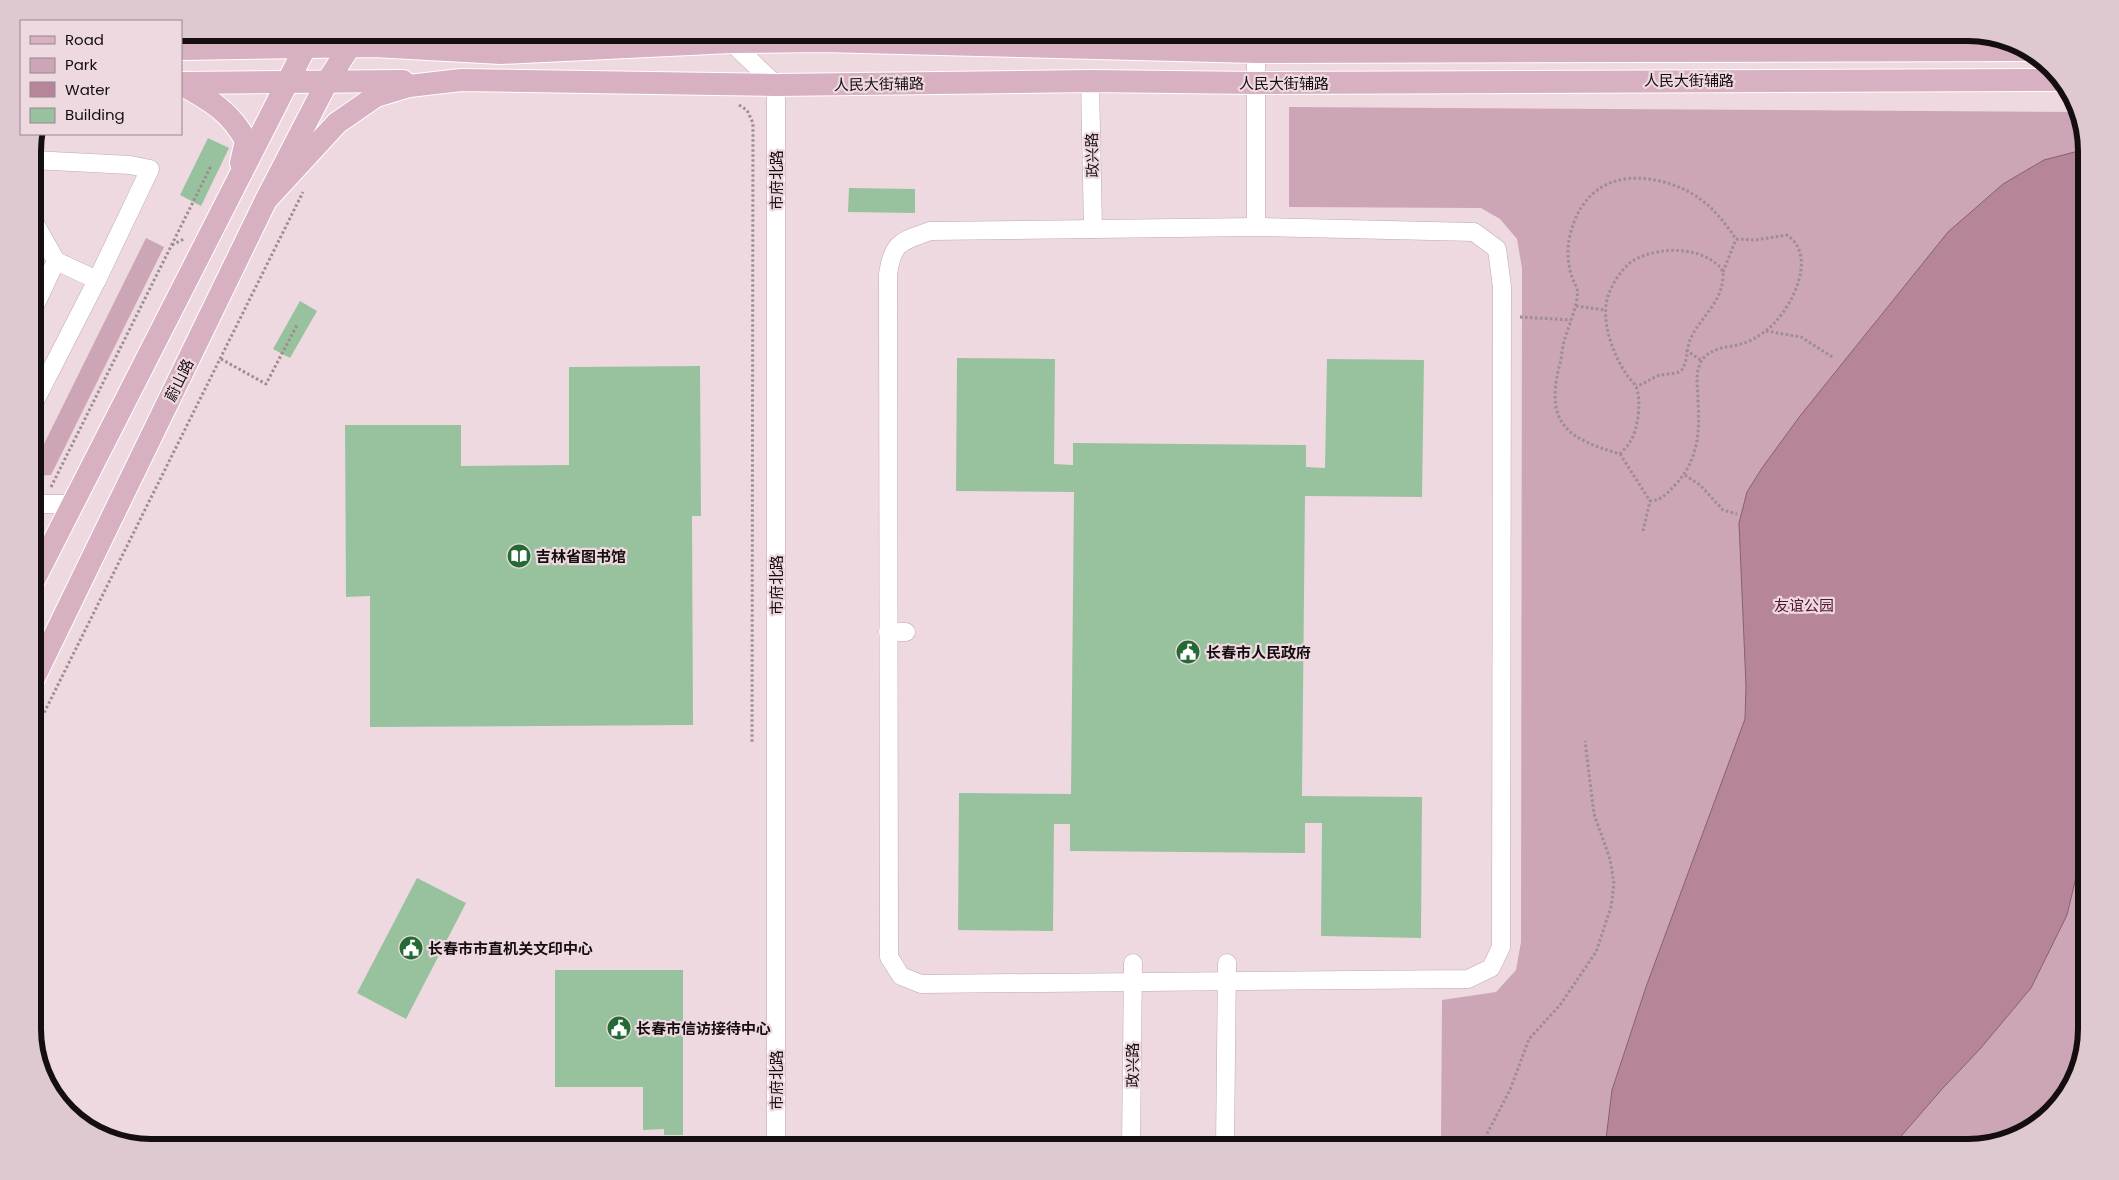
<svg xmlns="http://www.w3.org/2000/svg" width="2119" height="1180" viewBox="0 0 2119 1180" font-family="Poppins,'Noto Sans SC',sans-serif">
  <rect width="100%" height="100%" fill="#efd9e1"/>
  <g fill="#cca6b6">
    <path d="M1289 107 2076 112 2086 144V1029L2071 1088 2027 1131 1968 1147H1256V1140L1441 1142 1442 1000 1496 992 1516 970 1521 942 1522 268 1517 239 1500 219 1481 208 1289 207Z"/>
    <path d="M146 238 164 247 51 475 33 476V452H40Z"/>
  </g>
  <path fill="#b7859a" stroke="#866171" d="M2086 149V835L2067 915 2031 988 1980 1049 1943 1088 1896 1142 1895 1147H1605L1612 1090 1646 987 1745 719 1746 686 1739 523 1747 492 1762 468 1800 416 1948 232 2003 184 2044 160Z"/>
  <g fill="#98c29e">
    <path d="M208 138 229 148 201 206 180 195Z"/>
    <path d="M849 188 915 189V213L848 212Z"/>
    <path d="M300 301 317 311 290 358 273 349Z"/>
    <path d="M957 358 1055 359 1054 464 1073 465V443L1306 445V467L1325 468 1327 359 1424 360 1422 497 1305 496 1302 796 1422 797 1421 938 1321 936 1322 823H1305V853L1070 851V824H1054L1053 931 958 930 959 793 1071 794 1074 492 956 491Z"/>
    <path d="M700 366 701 516H692L693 725 370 727V596L346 597 345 425H461V466L569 465V367Z"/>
    <path d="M417 878 466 903 406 1019 357 993Z"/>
    <path d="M555 970H683V1135H664V1129L643 1130V1087H555Z"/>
  </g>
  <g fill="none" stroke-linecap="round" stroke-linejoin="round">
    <defs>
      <g id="minor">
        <path d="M1256 32V227"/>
        <path d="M731 42 776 85V1147"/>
        <path d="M1090 81 1093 229"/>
        <path d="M33 160 130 165 150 169 97 280"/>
        <path d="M33 220 56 261"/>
        <path d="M1256 227 1474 232 1497 249 1502 287 1501 947 1491 968 1468 979 921 984 901 976 889 957 888 274C893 241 901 242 930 231Z"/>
        <path d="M33 310 56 261 97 280 33 405"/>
        <path d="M33 504H72"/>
        <path d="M888 632H906"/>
        <path d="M1131 1147 1133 963"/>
        <path d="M1225 1147 1227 963"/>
      </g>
      <g id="major">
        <path d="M181 49 374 46 501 53 731 42 822 41 1256 52 2029 50"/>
        <path d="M181 83 403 81"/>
        <path d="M181 84C210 100 231 112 246 141L241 163"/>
        <path d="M266 200 337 123 376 96 409 86 461 80 776 85 1090 81 1256 83 2060 80"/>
        <path d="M33 582 310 38"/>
        <path d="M33 680 266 200 327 82 355 38"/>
      </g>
    </defs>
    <use href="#minor" stroke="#bea9b2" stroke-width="19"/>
    <use href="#major" stroke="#fff" stroke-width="24"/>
    <g stroke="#9d8d93" stroke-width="3" stroke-dasharray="2.5 2.5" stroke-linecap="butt">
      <path d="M739 105 747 110 753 123 752 744"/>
      <path d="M172 245 184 239"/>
      <path d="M1723 272 1736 239"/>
      <path d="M1576 306 1605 310"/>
      <path d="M1520 317 1571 320"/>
      <path d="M1766 331 1801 337 1834 358"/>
      <path d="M1686 350 1702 361"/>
      <path d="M221 359 266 384 297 325"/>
      <path d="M1620 454C1623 450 1628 446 1630 442 1638 430 1642 400 1636 387 1634 382 1629 379 1627 375 1613 355 1600 320 1608 296 1613 282 1624 264 1638 258 1660 248 1690 247 1711 260 1718 265 1724 268 1723 278 1721 304 1700 317 1690 340 1686 349 1688 367 1679 372 1674 374 1666 374 1660 375 1651 378 1645 384 1636 386"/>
      <path d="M1685 475 1700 485 1723 510 1737 514"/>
      <path d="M51 487 211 166"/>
      <path d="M1643 531 1650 501C1663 500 1668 492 1677 483 1698 459 1700 432 1698 401 1698 387 1694 373 1702 360 1712 346 1730 348 1744 343 1751 341 1757 337 1764 332 1789 315 1820 257 1787 235L1755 240 1736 239C1727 226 1717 212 1704 202 1692 192 1678 186 1664 182 1615 169 1579 189 1569 240 1567 251 1568 266 1572 277 1575 286 1579 288 1577 298 1575 312 1569 325 1565 338 1562 347 1562 358 1559 367 1545 425 1569 439 1620 454L1650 501"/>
      <path d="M33 735 303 192"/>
      <path d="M1480 1147 1510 1090 1529 1039 1560 1005 1596 952 1611 907 1614 884 1610 859 1594 814 1585 741"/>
    </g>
    <use href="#minor" stroke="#fff" stroke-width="18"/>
    <use href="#major" stroke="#d7b0c1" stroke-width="22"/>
  </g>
  <defs>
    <symbol id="library-disc" viewBox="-11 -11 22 22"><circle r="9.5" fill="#246a35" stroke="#efd9e1"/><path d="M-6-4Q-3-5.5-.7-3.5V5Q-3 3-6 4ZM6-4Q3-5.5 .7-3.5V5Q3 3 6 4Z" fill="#fff"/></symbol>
    <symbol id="civic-disc" viewBox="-11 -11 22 22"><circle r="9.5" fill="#246a35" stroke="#efd9e1"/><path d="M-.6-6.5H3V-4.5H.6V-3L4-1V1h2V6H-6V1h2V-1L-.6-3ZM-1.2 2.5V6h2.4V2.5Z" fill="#fff"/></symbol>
  </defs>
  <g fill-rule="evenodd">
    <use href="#library-disc" x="505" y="542" width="28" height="28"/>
    <use href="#civic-disc" x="1174" y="638" width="28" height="28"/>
    <use href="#civic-disc" x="397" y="934" width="28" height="28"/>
    <use href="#civic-disc" x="605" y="1014" width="28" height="28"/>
  </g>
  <g text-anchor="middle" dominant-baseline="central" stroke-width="4.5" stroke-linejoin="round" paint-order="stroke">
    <g font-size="15" fill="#150e11" stroke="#efd9e1">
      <text x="1689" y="80">人民大街辅路</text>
      <text x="1284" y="83">人民大街辅路</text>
      <text transform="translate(879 84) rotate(-1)">人民大街辅路</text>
      <text transform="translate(1092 155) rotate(-91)">政兴路</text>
      <text transform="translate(776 180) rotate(-90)">市府北路</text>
      <text transform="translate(179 380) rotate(-64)">蔚山路</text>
      <text transform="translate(776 585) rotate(-90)">市府北路</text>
      <text transform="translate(1132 1065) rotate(-90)">政兴路</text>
      <text transform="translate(776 1080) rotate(-90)">市府北路</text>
    </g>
    <g font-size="15" font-weight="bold" fill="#150e11" stroke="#efd9e1" text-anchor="start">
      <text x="536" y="556">吉林省图书馆</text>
      <text x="1206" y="652">长春市人民政府</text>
      <text x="428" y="948">长春市市直机关文印中心</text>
      <text x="636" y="1028">长春市信访接待中心</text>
    </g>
    <g font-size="15" fill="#4f1232" stroke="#efd9e1">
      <text x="1804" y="605">友谊公园</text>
    </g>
  </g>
  <path d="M0 0H2119V1180H0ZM151 41H1968A110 110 0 0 1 2078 151V1029A110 110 0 0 1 1968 1139H151A110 110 0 0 1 41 1029V151A110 110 0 0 1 151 41Z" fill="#dec9d0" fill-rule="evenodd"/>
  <path fill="none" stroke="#150e11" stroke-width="6" d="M151 41H1968A110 110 0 0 1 2078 151V1029A110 110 0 0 1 1968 1139H151A110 110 0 0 1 41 1029V151A110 110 0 0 1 151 41Z"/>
  <rect x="20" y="20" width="162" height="115" fill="#efd9e1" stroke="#98888e"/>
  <rect x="30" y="36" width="25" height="8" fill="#d7b0c1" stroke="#98888e"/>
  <text x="65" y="45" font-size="15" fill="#150e11">Road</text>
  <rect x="30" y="58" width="25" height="15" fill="#cca6b6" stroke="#98888e"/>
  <text x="65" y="70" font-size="15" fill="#150e11">Park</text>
  <rect x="30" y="82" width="25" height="15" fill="#b7859a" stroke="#98888e"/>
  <text x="65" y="95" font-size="15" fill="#150e11">Water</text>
  <rect x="30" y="108" width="25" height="15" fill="#98c29e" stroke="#98888e"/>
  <text x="65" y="120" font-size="15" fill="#150e11">Building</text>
</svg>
